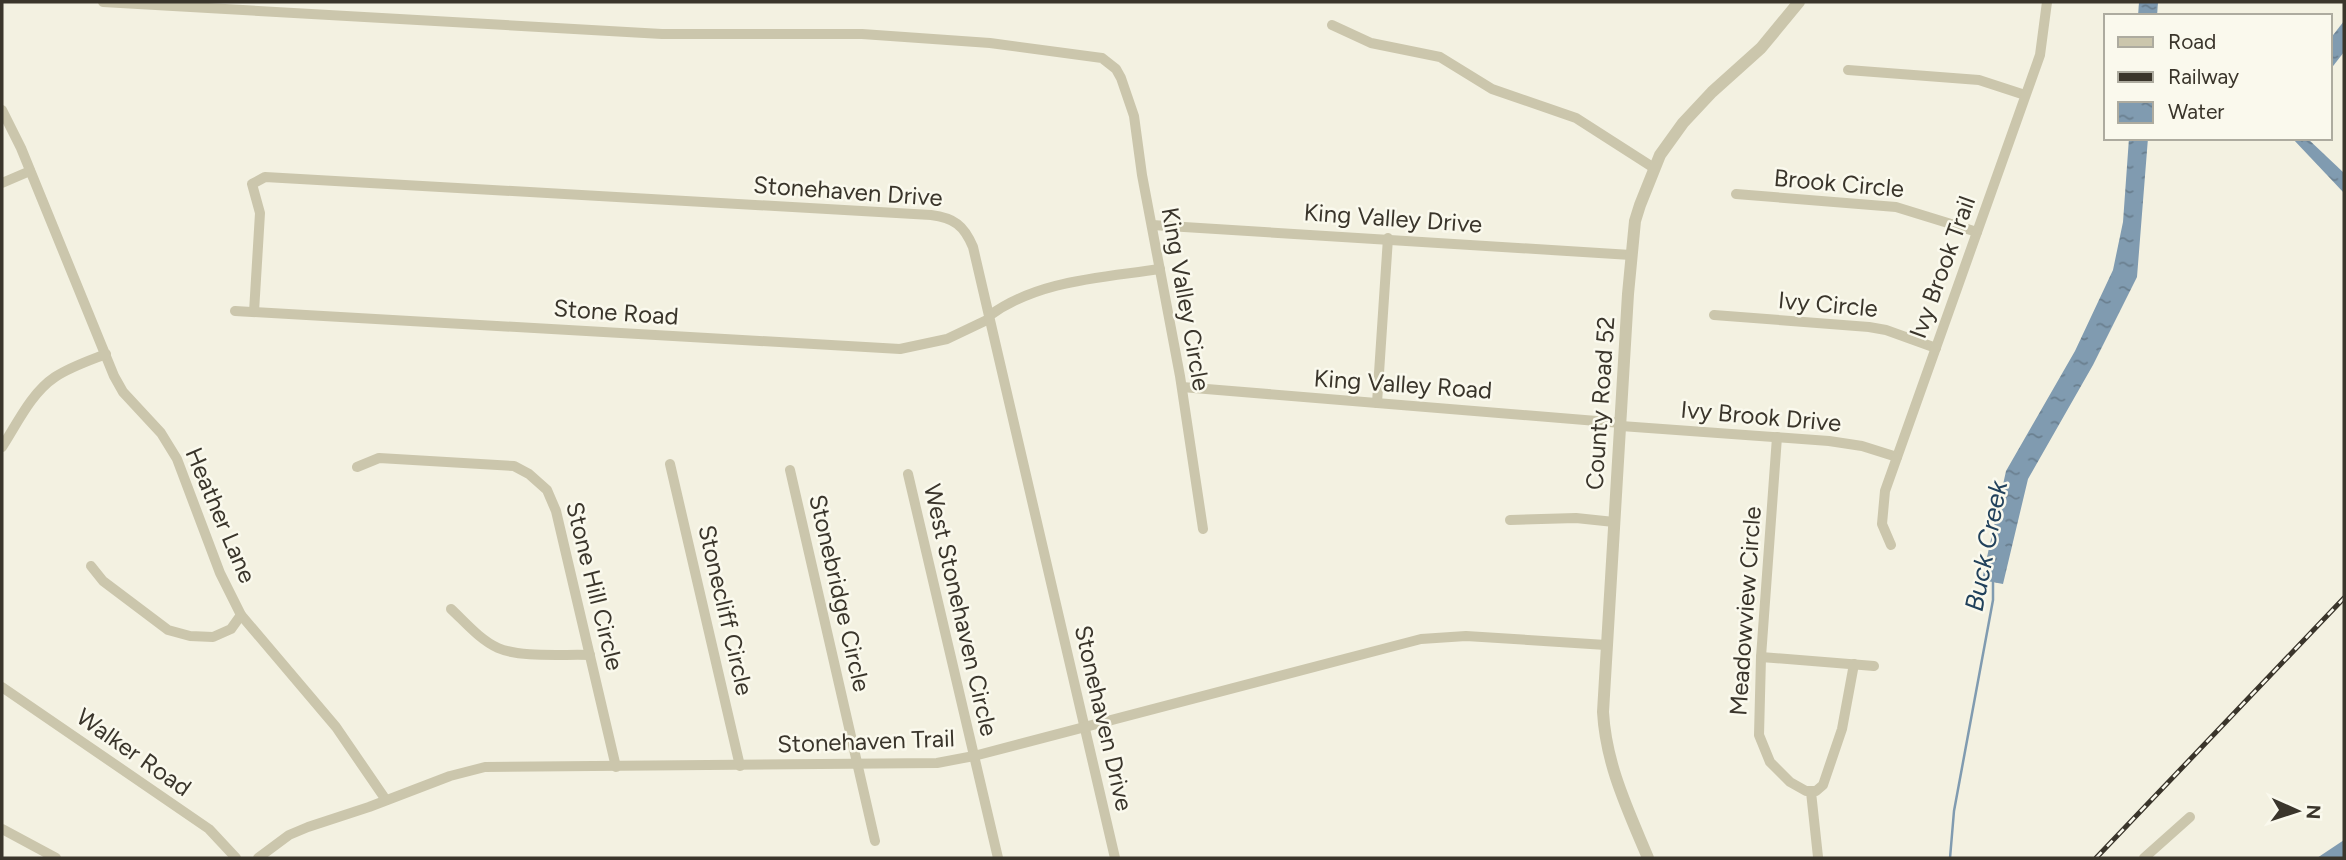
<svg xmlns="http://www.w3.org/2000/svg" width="2346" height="860" viewBox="0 0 2346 860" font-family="Figtree,sans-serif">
  <defs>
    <pattern id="water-ripples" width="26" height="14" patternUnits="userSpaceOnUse" patternTransform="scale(1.75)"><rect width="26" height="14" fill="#809bb0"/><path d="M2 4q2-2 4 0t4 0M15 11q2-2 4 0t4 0" fill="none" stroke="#6a7f8f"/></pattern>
  </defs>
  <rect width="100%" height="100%" fill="#f3f1e1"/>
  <g fill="url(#water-ripples)">
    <path d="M2139 2H2158L2157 16H2138Z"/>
    <path d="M2344 21V52L2330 70V39Z"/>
    <path d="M2129 138H2148L2137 277 2093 365 2028 479 2003 584 1982 580 2006 471 2075 351 2113 270 2123 222Z"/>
    <path d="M2292 138H2307L2344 173V193Z"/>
    <path d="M2344 840V858H2317Z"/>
  </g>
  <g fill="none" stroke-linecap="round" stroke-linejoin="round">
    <path stroke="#809bb0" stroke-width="2.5" d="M1950 858 1954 811 1993 600V582"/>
    <g stroke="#cbc6ac" stroke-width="10">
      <path d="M103 2 662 34H862L990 43 1102 58 1116 69 1121 78 1134 116 1142 175 1180 376 1203 529"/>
      <path d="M1332 25 1371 43 1440 57 1492 89 1576 118 1654 168"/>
      <path d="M1848 70 1979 80 2025 95"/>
      <path d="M2 110 21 148 114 376 123 392 161 433 177 459 220 573 241 615 336 727 386 800"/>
      <path d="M2 183 30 171"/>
      <path d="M1736 194 1896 207 1977 232"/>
      <path d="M1152 225 1631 255"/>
      <path d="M235 311 900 349 947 339 989 319"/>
      <path d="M254 312 260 213 252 184 265 177 931 215C954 218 964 225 973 247L1115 858"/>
      <path d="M1714 315 1869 327 1886 330 1936 348"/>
      <path d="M989 316C1038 280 1101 278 1160 269"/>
      <path d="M1182 387 1621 423"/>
      <path d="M1377 403 1388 238"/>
      <path d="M1621 426 1829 441 1862 446 1897 457"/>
      <path d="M1777 437 1761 657 1759 735 1770 762 1790 782 1806 791H1816L1823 785 1842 729 1854 664"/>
      <path d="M2 447C17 424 31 393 55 377 70 367 88 361 106 354"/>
      <path d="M670 464 740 766"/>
      <path d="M357 467 379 458 514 466 529 474 547 490 556 511 616 767"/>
      <path d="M790 470 875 841"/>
      <path d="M908 474 998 858"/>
      <path d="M1510 520 1576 518 1614 522"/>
      <path d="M1891 545 1882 524 1885 491 2040 55 2047 2"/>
      <path d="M91 566 103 581 168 630 190 636 213 637 231 629 241 615"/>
      <path d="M451 609C465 622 480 640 498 648 521 658 563 654 590 655"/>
      <path d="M1761 657 1874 666"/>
      <path d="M2 687 209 829 236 858"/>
      <path d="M1811 792 1818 857"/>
      <path d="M2 829 56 858"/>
      <path d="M258 858 289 835 308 827 369 807 450 776 485 767 937 763 974 756 1421 639 1466 636 1606 645"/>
      <path d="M2144 858 2190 817"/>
    </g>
    <path stroke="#cbc6ac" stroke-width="12" d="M1648 858C1628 810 1606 765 1603 712L1628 294 1635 221 1640 205 1660 155 1683 123 1712 92 1761 48 1799 2"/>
    <defs>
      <path id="rail" d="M2096 858 2344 598"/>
    </defs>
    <use href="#rail" stroke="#3a352b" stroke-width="5"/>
    <use href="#rail" stroke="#faf9ed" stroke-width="2.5" stroke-dasharray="8" stroke-linecap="butt"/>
  </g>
  <g text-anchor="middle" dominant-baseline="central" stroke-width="5" stroke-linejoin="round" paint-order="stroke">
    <g font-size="24" fill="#3a352b" stroke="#faf9ed">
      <text transform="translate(1839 183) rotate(5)">Brook Circle</text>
      <text transform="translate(848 191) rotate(4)">Stonehaven Drive</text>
      <text transform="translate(1393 218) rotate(4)">King Valley Drive</text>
      <text transform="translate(1942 267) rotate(-70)">Ivy Brook Trail</text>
      <text transform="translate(1186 299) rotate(80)">King Valley Circle</text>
      <text transform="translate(1828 304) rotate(5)">Ivy Circle</text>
      <text transform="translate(616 312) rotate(4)">Stone Road</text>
      <text transform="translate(1403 384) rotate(4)">King Valley Road</text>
      <text transform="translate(1600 403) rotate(-86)">County Road 52</text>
      <text transform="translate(1761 416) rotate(5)">Ivy Brook Drive</text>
      <text transform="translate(221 515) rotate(67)">Heather Lane</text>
      <text transform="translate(595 586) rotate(76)">Stone Hill Circle</text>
      <text transform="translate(840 593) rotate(77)">Stonebridge Circle</text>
      <text transform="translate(726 610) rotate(77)">Stonecliff Circle</text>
      <text transform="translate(961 610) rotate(77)">West Stonehaven Circle</text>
      <text transform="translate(1745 611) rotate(-86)">Meadowview Circle</text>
      <text transform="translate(1104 718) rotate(77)">Stonehaven Drive</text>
      <text transform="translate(866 741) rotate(-2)">Stonehaven Trail</text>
      <text transform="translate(134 752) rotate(35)">Walker Road</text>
    </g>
    <g font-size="26" font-style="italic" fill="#21415b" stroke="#faf9ed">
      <text transform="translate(1986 546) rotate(-79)">Buck Creek</text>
    </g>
  </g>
  <rect width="2346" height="860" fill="none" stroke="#3a352b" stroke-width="7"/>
  <rect x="2104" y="14" width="228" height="126" fill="#faf9ed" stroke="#adab9f" stroke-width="2"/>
  <rect x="2118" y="37" width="35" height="10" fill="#cbc6ac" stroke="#adab9f" stroke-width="2"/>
  <text x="2168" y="49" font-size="21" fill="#3a352b">Road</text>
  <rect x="2118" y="72" width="35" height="10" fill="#3a352b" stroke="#adab9f" stroke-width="2"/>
  <text x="2168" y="84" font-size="21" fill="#3a352b">Railway</text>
  <rect x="2118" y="102" width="35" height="21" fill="url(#water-ripples)" stroke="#adab9f" stroke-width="2"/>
  <text x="2168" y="119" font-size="21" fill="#3a352b">Water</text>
  <g transform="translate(2297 811) rotate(93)" stroke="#faf9ed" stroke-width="5" paint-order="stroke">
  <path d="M0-5L12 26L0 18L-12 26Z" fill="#3a352b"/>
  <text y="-10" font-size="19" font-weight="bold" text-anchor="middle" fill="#3a352b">N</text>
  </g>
</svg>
